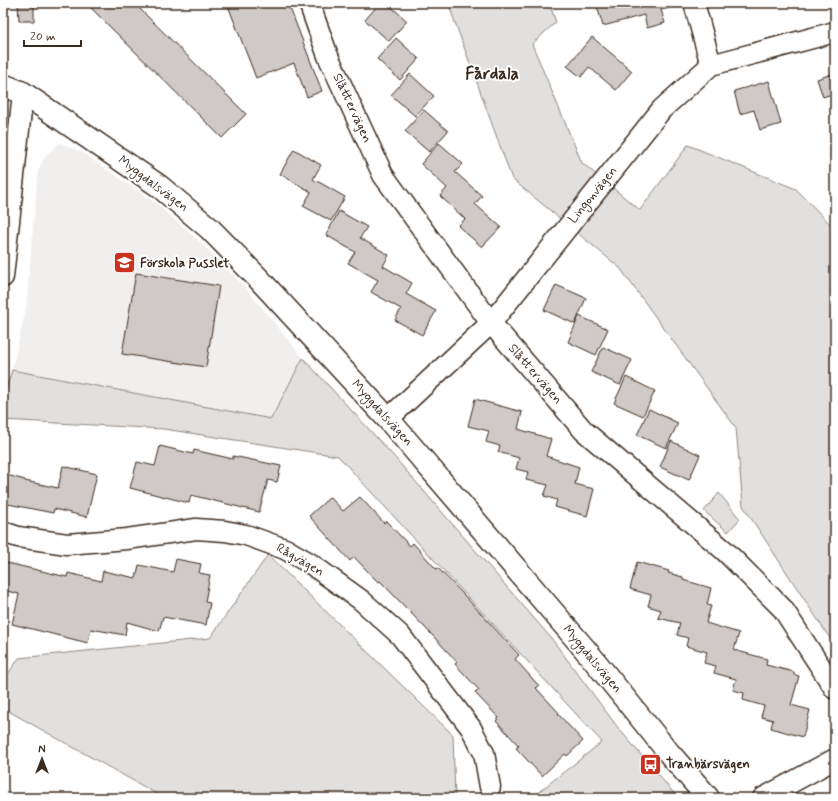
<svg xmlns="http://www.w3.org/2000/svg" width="838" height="801" viewBox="0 0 838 801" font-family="Mynerve,sans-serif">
  <rect width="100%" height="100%" fill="#fff"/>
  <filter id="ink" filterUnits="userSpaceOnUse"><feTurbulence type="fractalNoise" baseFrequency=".025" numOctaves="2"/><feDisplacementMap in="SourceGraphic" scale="8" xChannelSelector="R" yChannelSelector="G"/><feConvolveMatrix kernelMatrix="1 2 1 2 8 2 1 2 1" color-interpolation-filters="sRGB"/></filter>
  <g filter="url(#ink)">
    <path fill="#f1efee" d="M60 143 81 152 153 201 198 240 244 286 303 358 271 419 12 370 26 309 38 171 46 155Z"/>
    <g fill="#e2e0de" stroke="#8e857e">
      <path d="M448 3H549L556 22 532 44 582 163 640 210 688 145 796 189 835 229V646L743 506 736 428 620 268 512 179Z"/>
      <path d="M303 358 390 452 551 638 619 729 678 798H531L602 742 338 456 164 429 3 420V399L12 370 271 419Z"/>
      <path d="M719 493 740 519 728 532 704 511Z"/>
      <path d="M268 555 453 735 455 798H164L3 708V681L19 658 210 638Z"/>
    </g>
    <g fill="#cfcac7" stroke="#3b2a1e">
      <path d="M18 3H34V21H19Z"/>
      <path d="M86 3H134L246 114 222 138Z"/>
      <path d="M227 3H288L322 91 307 97 294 63 256 78Z"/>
      <path d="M380 3H387L407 21 389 41 365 20Z"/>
      <path d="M596 3H669L670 8 661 10 665 23 647 28 644 15 603 26Z"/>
      <path d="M592 37 632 71 616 90 589 67 581 77 567 66Z"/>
      <path d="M396 38 419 59 400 80 377 59Z"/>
      <path d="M835 73V93L823 97 817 79Z"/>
      <path d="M410 74 434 96 415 116 391 95Z"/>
      <path d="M769 81 781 124 760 130 754 110 740 114 734 91Z"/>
      <path d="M424 110 448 131 429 152 405 131Z"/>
      <path d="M439 143 463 164 455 172 482 196 475 204 501 227 482 247 458 226 465 219 440 196 447 188 421 164Z"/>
      <path d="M294 149 321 165 313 179 317 182V181L345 197 331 221 303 206 311 192 280 174Z"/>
      <path d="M339 211 367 227 360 238 389 255 383 266 412 283 406 294 436 311 422 335 395 320 401 309 371 292 378 280 348 263 355 252 326 235Z"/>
      <path d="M136 273 219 286 206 367 122 354Z"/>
      <path d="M556 285 586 298 575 324 544 310Z"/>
      <path d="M579 316 608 329 596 355 568 342Z"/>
      <path d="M603 347 632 360 620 385 591 372Z"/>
      <path d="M626 377 655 391 643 416 614 403Z"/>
      <path d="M475 399 522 412 518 429 551 439 546 456 579 467 575 484 594 489 587 516 555 507 557 500 544 496 548 485 526 480 528 472 516 469 519 458 498 452 500 446 486 442 489 431 468 426Z"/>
      <path d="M649 409 678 423 666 448 637 435Z"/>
      <path d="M671 441 700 455 689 480 660 467Z"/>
      <path d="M160 446 193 454 194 450 233 459V456L281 466 277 482 268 480 259 512 191 495 189 503 130 488 137 462 155 466Z"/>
      <path d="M63 466 97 474 87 517 54 509 53 513 3 503V474L25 480V481L58 488Z"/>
      <path d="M330 497 343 511 360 497 384 523 386 521 410 546 413 543 436 569 438 568 463 594 519 655 515 659 539 686 536 688 559 713 558 714 583 741 567 756 565 754 542 776 516 748 519 746 496 721 499 718 475 693 479 690 455 664 457 662 434 637 380 581 378 582 354 557 350 561 309 516Z"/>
      <path d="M176 559 201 564 199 573 210 575 205 602 210 603 206 625 163 617 159 631 127 622 125 635 91 629 88 643 12 624 19 594 3 590V562L67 577 68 573 101 581 103 571 136 578 139 565 173 572Z"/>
      <path d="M637 562 669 571 668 573 683 577V580L711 588 707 605 711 606 706 623 739 633 734 650 767 659 766 665 794 672V675L799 676 791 705 810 710 803 737 771 728 773 720 761 717 764 706 743 700 744 693 733 690 736 679 714 673 716 666 704 663 707 652 686 646 688 638 677 635 680 623 658 618 661 610 648 606 651 595 630 589Z"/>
    </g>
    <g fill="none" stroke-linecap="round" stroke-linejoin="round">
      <defs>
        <g id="street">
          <path d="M309 3 328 56 383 175 491 323 584 431 725 551 783 609 835 689"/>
          <path d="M694 3 711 65"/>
          <path d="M3 277 23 93"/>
          <path d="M388 419 491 323 662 109 711 65 835 32"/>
          <path d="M3 532 18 537 67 544 127 539 196 529 225 531 246 535 285 549 311 564 361 600 400 635 471 728 484 753 490 787"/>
          <path d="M763 798 835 759"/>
        </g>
        <path id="secondary" d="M3 85 23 93 159 186 209 228 257 277 388 419 589 654 669 753 708 798"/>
      </defs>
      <use href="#street" stroke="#3b2a1e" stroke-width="23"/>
      <use href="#secondary" stroke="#3b2a1e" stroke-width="25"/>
      <use href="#street" stroke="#fff" stroke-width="20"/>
      <use href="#secondary" stroke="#fff" stroke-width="22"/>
    </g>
  </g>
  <defs>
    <symbol id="school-square" viewBox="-11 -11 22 22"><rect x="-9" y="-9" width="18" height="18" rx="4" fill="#c8321e" stroke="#fff"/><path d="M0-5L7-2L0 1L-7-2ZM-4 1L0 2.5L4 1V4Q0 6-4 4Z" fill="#fff"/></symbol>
    <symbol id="bus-square" viewBox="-11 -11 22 22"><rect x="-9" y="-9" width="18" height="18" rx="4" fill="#c8321e" stroke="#fff"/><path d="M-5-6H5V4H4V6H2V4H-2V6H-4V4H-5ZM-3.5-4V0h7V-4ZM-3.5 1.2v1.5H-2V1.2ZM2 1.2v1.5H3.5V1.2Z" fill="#fff"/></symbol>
  </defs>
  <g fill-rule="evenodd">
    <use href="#school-square" x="112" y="250" width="25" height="25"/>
    <use href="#bus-square" x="638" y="752" width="25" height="25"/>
  </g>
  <g text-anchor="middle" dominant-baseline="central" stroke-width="4" stroke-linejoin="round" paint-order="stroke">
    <g font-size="13" fill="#3b2a1e" stroke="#fff">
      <text transform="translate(352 108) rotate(65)">Slåttervägen</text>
      <text transform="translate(153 184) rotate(37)">Myggdalsvägen</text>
      <text transform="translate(593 195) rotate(-51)">Lingonvägen</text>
      <text transform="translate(535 374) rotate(49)">Slåttervägen</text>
      <text transform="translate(382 413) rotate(48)">Myggdalsvägen</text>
      <text transform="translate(300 560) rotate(30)">Rågvägen</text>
      <text transform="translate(592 659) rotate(50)">Myggdalsvägen</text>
    </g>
    <g font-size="13" font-weight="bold" fill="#3b2a1e" stroke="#fff" text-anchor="start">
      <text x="140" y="263">Förskola Pusslet</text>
      <text x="666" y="764">Tranbärsvägen</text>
    </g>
    <g font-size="17" font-weight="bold" fill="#3b2a1e" stroke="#fff">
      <text x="492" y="74">Fårdala</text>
    </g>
  </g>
  <rect width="838" height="801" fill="none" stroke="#fff" stroke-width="16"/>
  <rect x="8" y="8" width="822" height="785" fill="none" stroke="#3b2a1e" stroke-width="1.5" filter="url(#ink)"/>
  <g transform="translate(42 759)" stroke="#ffffff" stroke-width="3" paint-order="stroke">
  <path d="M0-3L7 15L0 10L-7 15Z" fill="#3b2a1e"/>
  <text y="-6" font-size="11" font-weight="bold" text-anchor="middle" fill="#3b2a1e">N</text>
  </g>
  <path d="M24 40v6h57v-6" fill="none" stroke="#3b2a1e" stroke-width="2"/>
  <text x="30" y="40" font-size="12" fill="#3b2a1e" stroke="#ffffff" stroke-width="3" paint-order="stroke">20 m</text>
</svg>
